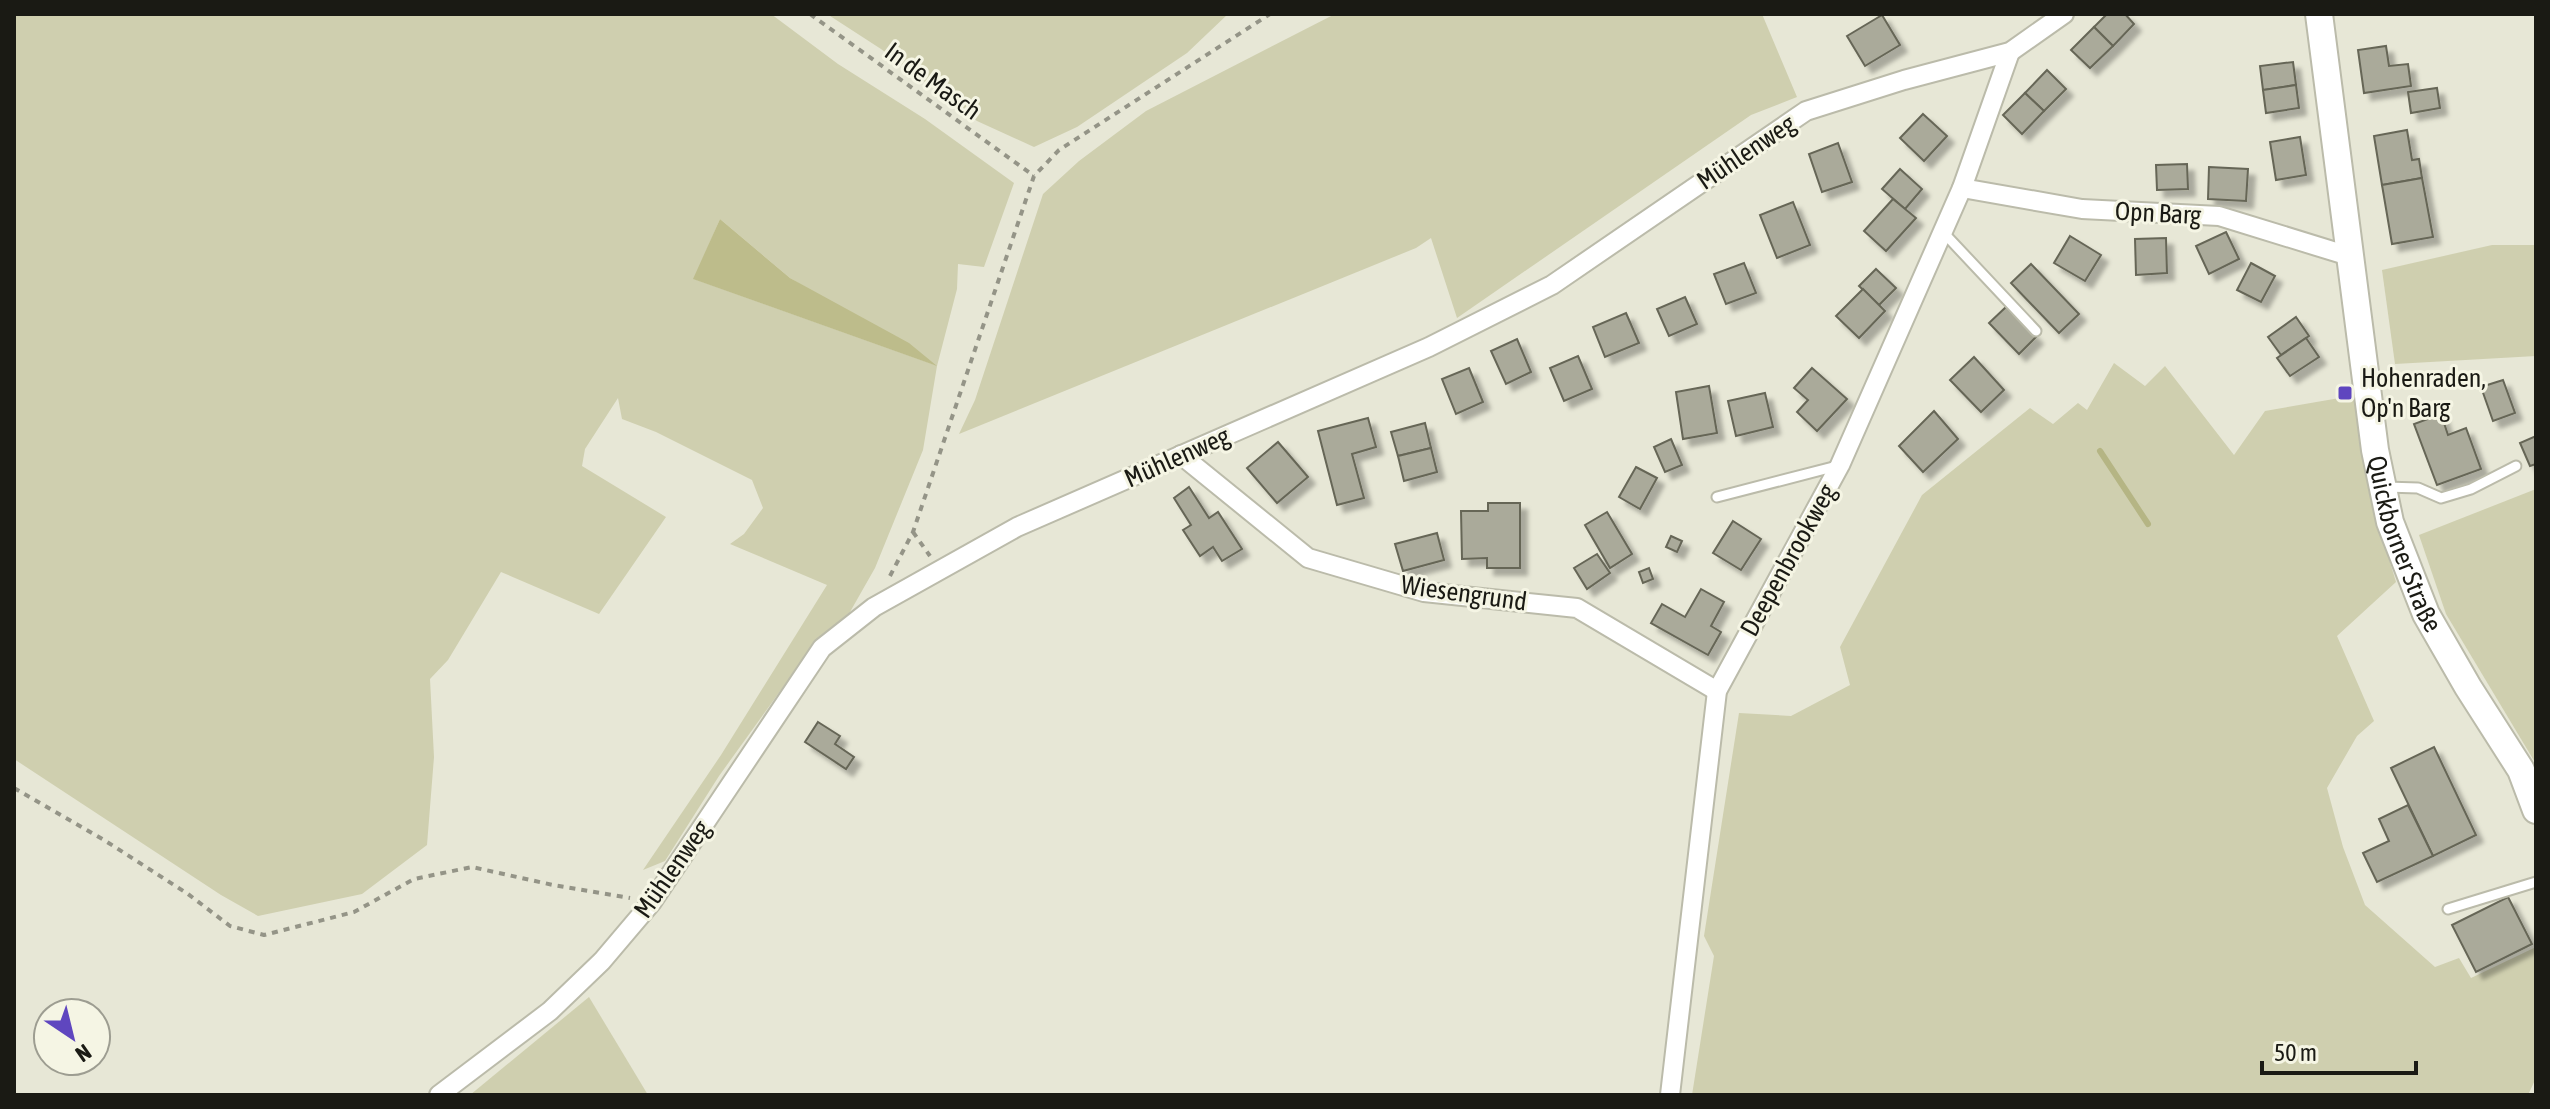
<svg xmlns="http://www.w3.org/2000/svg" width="2550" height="1109" viewBox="0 0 2550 1109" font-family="'Asap Condensed',sans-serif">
  <defs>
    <filter id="shadow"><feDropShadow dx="7" dy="7" stdDeviation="2" flood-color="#0004"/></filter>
  </defs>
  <rect width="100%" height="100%" fill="#e7e7d6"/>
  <g fill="#cfcfaf" fill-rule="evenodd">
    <path d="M14 14H771L838 64 925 119 1014 183 984 267 958 264 957 289 937 366 923 450 875 568 846 619 791 676 719 776 665 861 643 870 721 755 827 585 730 544 744 534 763 508 752 480 656 432 622 419 618 398 585 449 582 466 666 517 599 614 501 572 448 660 430 679 434 757 427 845 362 894 258 916 221 895 14 759ZM720 219 790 278 935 365 694 279Z"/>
    <path d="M827 14H1228L1187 53 1077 127 1034 147 977 121 881 49Z"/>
    <path d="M1335 14H1762L1797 97 1751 115 1457 318 1431 238 1416 248 959 434 975 400 1043 194 1079 161 1146 111Z"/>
    <path d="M2492 245H2536V356L2395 364 2382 270Z"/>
    <path d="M2114 363 2145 386 2165 366 2234 455 2265 411 2357 395 2371 500 2396 582 2337 636 2374 721 2357 736 2327 788 2343 847 2365 905 2435 967 2459 958 2471 978 2536 947V1078L2528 1095H1692L1714 956 1704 936 1739 713 1791 716 1850 685 1840 647 1922 495 2030 408 2053 424 2078 403 2087 410Z"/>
    <path d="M2536 489V764L2446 614 2419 535Z"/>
    <path d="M589 997 648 1095H470Z"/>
  </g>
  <path fill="#bdbc8b" d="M720 219 790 278 909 343 937 366 693 279Z"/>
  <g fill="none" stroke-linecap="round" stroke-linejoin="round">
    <path stroke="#b5b584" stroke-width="6" d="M2100 451 2148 524"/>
  </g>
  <g fill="#aaaa9a" stroke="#666657" stroke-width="2" filter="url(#shadow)">
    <path d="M2107 14H2125L2134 24 2113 46 2094 27Z"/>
    <path d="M1882 15 1900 45 1865 66 1847 36Z"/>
    <path d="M2094 27 2113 46 2090 68 2071 50Z"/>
    <path d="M2386 46 2389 66 2408 64 2411 86 2364 93 2358 50Z"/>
    <path d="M2293 62 2296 85 2263 90 2260 66Z"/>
    <path d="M2047 70 2066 89 2044 111 2025 93Z"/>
    <path d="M2296 85 2299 108 2266 113 2263 90Z"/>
    <path d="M2437 88 2440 108 2411 113 2408 92Z"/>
    <path d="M2025 93 2044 111 2022 134 2003 115Z"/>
    <path d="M1923 114 1947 136 1924 161 1900 138Z"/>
    <path d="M2407 130 2412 160 2419 159 2422 178 2382 185 2374 136Z"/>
    <path d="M2300 137 2306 175 2276 180 2270 142Z"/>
    <path d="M1838 143 1852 182 1822 192 1809 154Z"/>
    <path d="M2187 164 2188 189 2157 190 2156 165Z"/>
    <path d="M2209 167 2248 169 2246 201 2208 199Z"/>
    <path d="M1900 169 1922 189 1905 209 1882 189Z"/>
    <path d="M2422 178 2433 237 2392 244 2382 185Z"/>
    <path d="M1893 199 1916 218 1886 251 1864 231Z"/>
    <path d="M1793 202 1810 245 1777 258 1760 215Z"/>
    <path d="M2226 232 2239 259 2209 274 2196 246Z"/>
    <path d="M2070 236 2101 255 2085 281 2054 263Z"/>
    <path d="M2166 238 2167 273 2136 275 2135 239Z"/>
    <path d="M1744 263 1756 293 1726 304 1714 274Z"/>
    <path d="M2251 263 2275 276 2261 302 2237 290Z"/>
    <path d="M2031 264 2079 314 2059 333 2011 283Z"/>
    <path d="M1876 269 1896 288 1879 305 1859 286Z"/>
    <path d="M1863 289 1885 311 1859 338 1836 316Z"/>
    <path d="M1685 297 1697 324 1669 336 1657 309Z"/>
    <path d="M2006 307 2036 337 2019 354 1989 323Z"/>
    <path d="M1626 313 1639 343 1605 357 1593 327Z"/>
    <path d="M2296 317 2309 336 2281 355 2268 337Z"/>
    <path d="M2306 338 2319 357 2290 376 2277 358Z"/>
    <path d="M1517 339 1531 372 1506 384 1491 351Z"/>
    <path d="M1578 356 1592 389 1564 401 1550 368Z"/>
    <path d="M1974 357 2004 390 1981 412 1950 380Z"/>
    <path d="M1469 368 1483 402 1456 414 1442 379Z"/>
    <path d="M1812 368 1847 399 1817 431 1797 412 1808 400 1794 388Z"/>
    <path d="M2503 380 2515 413 2493 421 2481 387Z"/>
    <path d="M1709 386 1717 433 1683 439 1676 392Z"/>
    <path d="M1765 393 1773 427 1736 436 1728 401Z"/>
    <path d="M1934 411 1958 439 1923 472 1899 446Z"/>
    <path d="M2441 414 2448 435 2466 428 2481 469 2437 485 2414 424Z"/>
    <path d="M1368 418 1376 447 1352 454 1364 498 1337 505 1318 431Z"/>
    <path d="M1425 423 1431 448 1398 456 1391 432Z"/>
    <path d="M2536 436V464L2530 466 2520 443Z"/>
    <path d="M1671 439 1682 465 1665 472 1654 447Z"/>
    <path d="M1278 442 1308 477 1277 503 1247 468Z"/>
    <path d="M1431 448 1437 472 1404 481 1398 456Z"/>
    <path d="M1636 467 1657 478 1640 509 1619 497Z"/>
    <path d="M1189 487 1209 518 1218 512 1242 549 1222 561 1213 547 1200 556 1183 530 1191 525 1174 498Z"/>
    <path d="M1488 503H1520V568H1487V558L1462 559 1461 511H1488Z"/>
    <path d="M1607 512 1632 554 1610 568 1585 525Z"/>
    <path d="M1733 521 1761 539 1741 570 1713 553Z"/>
    <path d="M1437 533 1444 560 1403 571 1395 544Z"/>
    <path d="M1671 536 1682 541 1677 552 1666 547Z"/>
    <path d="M1597 554 1610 573 1587 589 1574 568Z"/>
    <path d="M1649 568 1653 579 1643 583 1639 572Z"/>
    <path d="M1701 589 1724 602 1711 626 1721 632 1708 655 1651 623 1662 604 1685 617Z"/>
    <path d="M818 722 840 736 835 744 854 757 846 769 805 742Z"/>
    <path d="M2434 747 2476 835 2433 856 2391 768Z"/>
    <path d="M2408 805 2433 856 2377 882 2363 853 2389 841 2379 819Z"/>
    <path d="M2508 897 2532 944 2476 972 2452 925Z"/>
  </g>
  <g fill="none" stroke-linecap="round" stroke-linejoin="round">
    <defs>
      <g id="lane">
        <path d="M1943 232 2036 331"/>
        <path d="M2386 487 2418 488 2441 498 2471 489 2516 466"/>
        <path d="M1717 497 1837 466"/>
        <path d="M2448 909 2536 882"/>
      </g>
      <g id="street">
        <path d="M1962 188 2082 209 2219 216 2349 256"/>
        <path d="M1181 455 1308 558 1424 592 1577 608 1717 691"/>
        <path d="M439 1095 550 1011 602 961 652 902 822 648 874 607 1017 527 1429 347 1552 285 1806 111 1904 80 2010 52 2064 14"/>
        <path d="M1670 1095 1717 691 1840 465 1962 188 2010 52"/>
      </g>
      <g id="secondary">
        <path id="s1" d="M2319 14 2375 450 2390 522 2426 614 2468 687 2521 770 2536 810"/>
      </g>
    </defs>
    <use href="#lane" stroke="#bba" stroke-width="13"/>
    <use href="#street" stroke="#bba" stroke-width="22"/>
    <use href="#secondary" stroke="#bba" stroke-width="30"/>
    <g stroke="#949487" stroke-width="4" stroke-dasharray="6 6" stroke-linecap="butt">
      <path d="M810 14 1034 176"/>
      <path d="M913 532 930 556"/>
      <path d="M890 576 913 532 1034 176 1059 150 1270 14"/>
      <path d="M14 788 104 840 188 894 230 926 264 935 354 912 414 879 472 867 553 885 630 898"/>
    </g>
    <use href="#lane" stroke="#fff" stroke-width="9"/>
    <use href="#street" stroke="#fff" stroke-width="18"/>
    <use href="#secondary" stroke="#fff" stroke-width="26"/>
  </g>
  <rect fill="#5f46bf" stroke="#f5f5e4" stroke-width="3" x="2337" y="385" width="16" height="16" rx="4"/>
  <g text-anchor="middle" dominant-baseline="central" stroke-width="6" stroke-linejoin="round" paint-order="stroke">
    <g font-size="26" fill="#1a1a14" stroke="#f5f5e4">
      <text transform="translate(933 81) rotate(36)">In de Masch</text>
      <text transform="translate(1746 152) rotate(-34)">Mühlenweg</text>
      <text transform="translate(2158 213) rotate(3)">Opn Barg</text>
      <text transform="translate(1177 457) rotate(-24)">Mühlenweg</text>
      <text stroke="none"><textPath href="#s1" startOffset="538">Quickborner Straße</textPath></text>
      <text transform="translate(1788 560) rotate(-61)">Deepenbrookweg</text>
      <text transform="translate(1464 593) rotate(8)">Wiesengrund</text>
      <text transform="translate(672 869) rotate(-55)">Mühlenweg</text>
    </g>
    <g font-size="26" fill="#1a1a14" stroke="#f5f5e4" text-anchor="start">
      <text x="2361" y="378">Hohenraden,<tspan x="2361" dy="30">Op'n Barg</tspan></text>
    </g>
  </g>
  <rect width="2550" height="1109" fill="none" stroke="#1a1a14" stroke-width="32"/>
  <g transform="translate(72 1037) rotate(145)"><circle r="38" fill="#f5f5e4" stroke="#9d9d91" stroke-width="2"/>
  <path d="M0-6L14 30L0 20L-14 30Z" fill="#5f46bf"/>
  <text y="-12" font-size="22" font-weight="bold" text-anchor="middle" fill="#1a1a14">N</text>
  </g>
  <path d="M2262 1061v12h154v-12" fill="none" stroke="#1a1a14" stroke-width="4"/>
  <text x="2274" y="1061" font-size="24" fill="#1a1a14" stroke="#f5f5e4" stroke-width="6" paint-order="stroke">50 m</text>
</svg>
